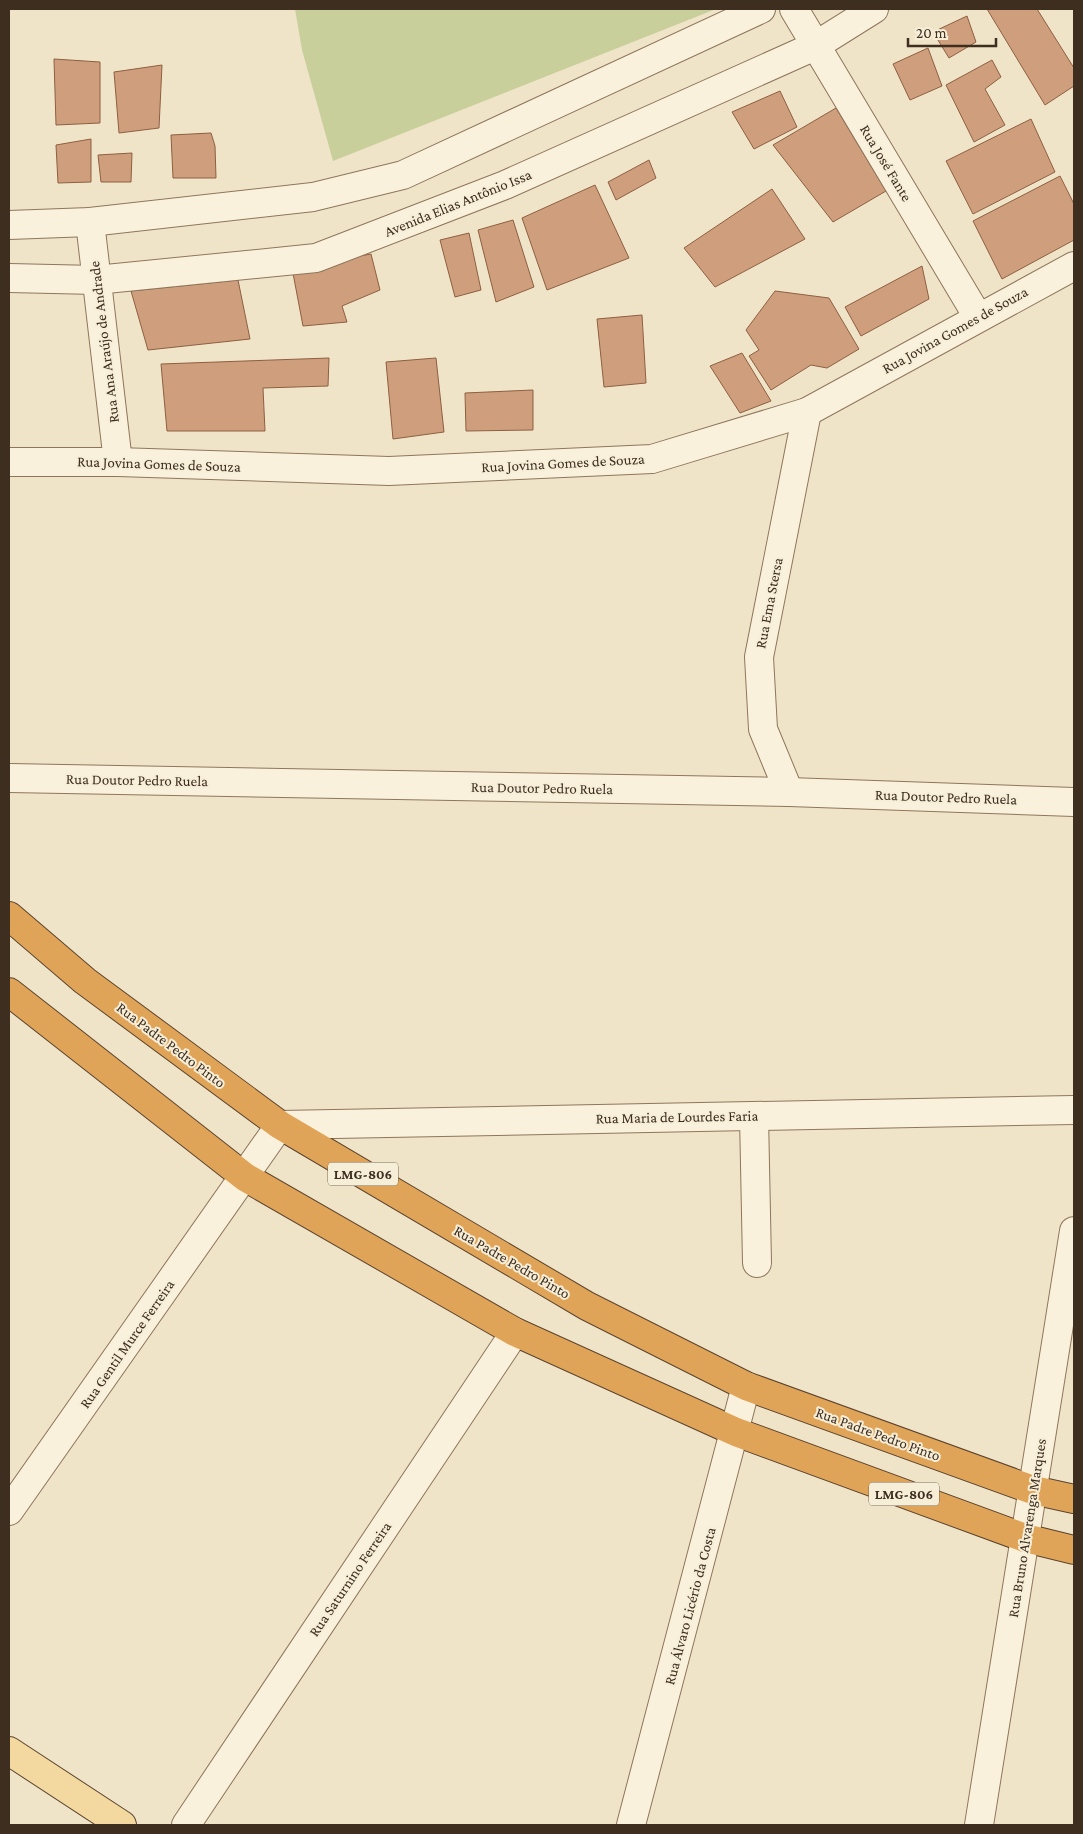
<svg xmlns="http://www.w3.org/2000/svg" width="1083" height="1834" viewBox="0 0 1083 1834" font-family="'Crimson Pro',serif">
  <rect width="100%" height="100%" fill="#f0e4c8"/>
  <path fill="#c9cf9b" d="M295 9H716L333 161 302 50Z"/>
  <g fill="#cf9f7d" stroke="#8d5f41">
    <path d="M987 9H1037L1074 68V86L1045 105Z"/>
    <path d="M967 16 976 42 949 58 933 32Z"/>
    <path d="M928 48 942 86 910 100 893 64Z"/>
    <path d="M54 59 100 62V123L56 125Z"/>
    <path d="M992 60 1001 77 985 89 1005 125 974 142 946 85Z"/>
    <path d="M162 65 159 128 119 133 114 72Z"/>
    <path d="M780 91 797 127 754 149 732 112Z"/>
    <path d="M836 108 886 191 833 222 773 145Z"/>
    <path d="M1031 119 1055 172 973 214 946 161Z"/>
    <path d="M211 133 215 146 216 178H173L171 135Z"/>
    <path d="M91 139V182L58 183 56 145Z"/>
    <path d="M132 153 131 182H101L98 155Z"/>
    <path d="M649 160 656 178 616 200 608 182Z"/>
    <path d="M1060 176 1074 204V240L1002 279 973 221Z"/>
    <path d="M595 185 629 258 547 290 522 218Z"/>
    <path d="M772 189 805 239 715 287 684 248Z"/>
    <path d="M513 220 534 287 496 302 478 230Z"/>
    <path d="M469 233 481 290 455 297 440 240Z"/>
    <path d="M371 254 380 290 342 306 347 322 303 326 292 268Z"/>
    <path d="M922 266 929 299 861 336 845 307Z"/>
    <path d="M238 280 250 339 148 350 131 291Z"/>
    <path d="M775 291 829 298 859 349 827 368 811 365 771 390 749 356 759 350 746 330Z"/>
    <path d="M642 315 646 383 604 387 597 319Z"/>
    <path d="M742 353 771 401 740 413 710 366Z"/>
    <path d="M329 358 328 386 263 388 265 431H167L161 364Z"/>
    <path d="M436 358 444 432 393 439 386 362Z"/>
    <path d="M533 390V430L466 431 465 393Z"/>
  </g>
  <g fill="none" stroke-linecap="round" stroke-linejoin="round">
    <defs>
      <g id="minor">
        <path d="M794 9 978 317"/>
        <path d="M90 222 118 462"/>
        <path d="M9 225 90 222 313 197 403 175 761 9"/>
        <path d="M9 278 96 280 316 258 505 185 815 46 874 9"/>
        <path d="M9 462H118L389 471 652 459 807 412 1074 266"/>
        <path d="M9 778 789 792 1074 802"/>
        <path d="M789 792 763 729 759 657 807 412"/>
        <path d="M754 1116 757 1263"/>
        <path d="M9 1511 280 1125 1074 1110"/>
        <path d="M186 1825 515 1332"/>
        <path d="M631 1825 746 1386"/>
        <path d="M979 1825 1074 1231"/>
      </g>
      <path id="major" d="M9 1751 122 1825"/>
      <g id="highway">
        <path d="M9 916 85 981 280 1125 587 1306 746 1386 1033 1490 1074 1499"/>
        <path d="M9 992 245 1177 515 1332 736 1432 1025 1538 1074 1550"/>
      </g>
    </defs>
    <use href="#minor" stroke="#8d765c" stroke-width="30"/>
    <use href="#major" stroke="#5b4430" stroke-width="30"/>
    <use href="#highway" stroke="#5b4430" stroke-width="30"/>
    <use href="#minor" stroke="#faf1dc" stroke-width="28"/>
    <use href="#major" stroke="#f3d9a0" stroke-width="28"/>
    <use href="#highway" stroke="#e0a458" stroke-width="28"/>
  </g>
  <g text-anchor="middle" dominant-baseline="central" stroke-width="4" stroke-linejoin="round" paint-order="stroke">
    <g fill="#f7eed8" stroke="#756857" stroke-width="1">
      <rect x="328" y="1162.5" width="70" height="23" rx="4"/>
      <rect x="869" y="1482.5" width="70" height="23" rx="4"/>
    </g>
    <g font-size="14" font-weight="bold" fill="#3d2e20">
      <text x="363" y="1174">LMG-806</text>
      <text x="904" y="1494">LMG-806</text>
    </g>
    <g font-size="15" fill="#3d2e20" stroke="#f7eed8">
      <text transform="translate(886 163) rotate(59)">Rua José Fante</text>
      <text transform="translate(458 203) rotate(-22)">Avenida Elias Antônio Issa</text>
      <text transform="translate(955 330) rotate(-29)">Rua Jovina Gomes de Souza</text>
      <text transform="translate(104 342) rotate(-97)">Rua Ana Araújo de Andrade</text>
      <text transform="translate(563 463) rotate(-3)">Rua Jovina Gomes de Souza</text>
      <text transform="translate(159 464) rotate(2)">Rua Jovina Gomes de Souza</text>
      <text transform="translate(769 603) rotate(-79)">Rua Ema Stersa</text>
      <text transform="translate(137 780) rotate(1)">Rua Doutor Pedro Ruela</text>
      <text transform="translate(542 788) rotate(1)">Rua Doutor Pedro Ruela</text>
      <text transform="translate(946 797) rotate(2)">Rua Doutor Pedro Ruela</text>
      <text transform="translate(171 1045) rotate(37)">Rua Padre Pedro Pinto</text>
      <text transform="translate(677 1117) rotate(-1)">Rua Maria de Lourdes Faria</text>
      <text transform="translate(512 1262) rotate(30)">Rua Padre Pedro Pinto</text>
      <text transform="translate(127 1344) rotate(-55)">Rua Gentil Murce Ferreira</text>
      <text transform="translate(878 1434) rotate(20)">Rua Padre Pedro Pinto</text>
      <text transform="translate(1027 1528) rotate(-81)">Rua Bruno Alvarenga Marques</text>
      <text transform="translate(350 1579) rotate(-56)">Rua Saturnino Ferreira</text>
      <text transform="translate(690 1606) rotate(-75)">Rua Álvaro Licério da Costa</text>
    </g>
  </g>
  <rect width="1083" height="1834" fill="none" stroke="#3d2e20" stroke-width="20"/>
  <path d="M908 38v8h88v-8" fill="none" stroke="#3d2e20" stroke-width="2.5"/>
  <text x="916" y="38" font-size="15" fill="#3d2e20" stroke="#f7eed8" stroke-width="4" paint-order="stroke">20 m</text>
</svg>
